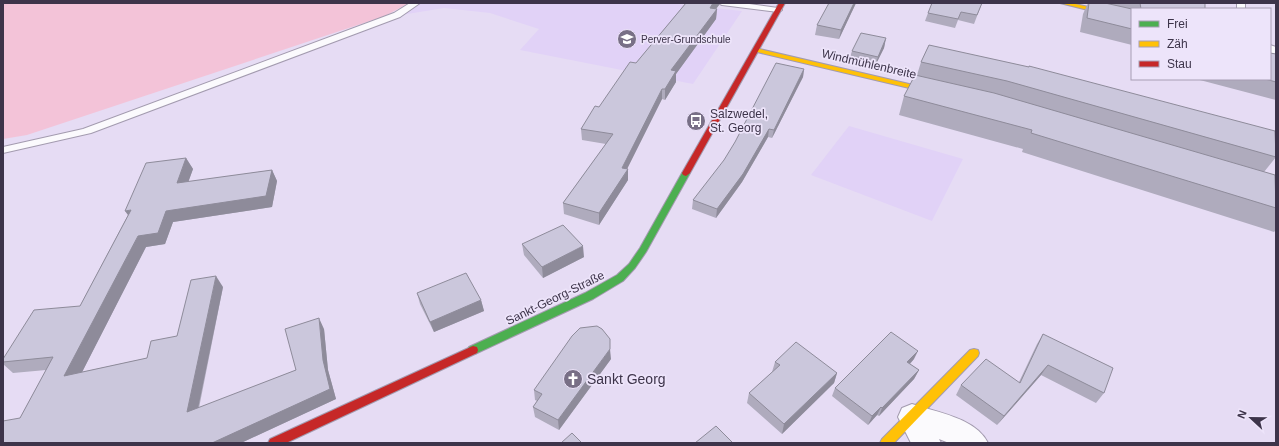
<svg xmlns="http://www.w3.org/2000/svg" width="1279" height="446" viewBox="0 0 1279 446" font-family="Arial,sans-serif">
  <rect width="100%" height="100%" fill="#e6dcf4"/>
  <g fill="#e1d2f7">
    <path d="M418 3H668L742 11 693 84 520 50 539 29 490 13 444 8 401 15Z"/>
    <path d="M849 126 963 159 932 221 811 175Z"/>
  </g>
  <path fill="#f3c3d8" d="M3 3H409L385 16 27 135 3 139Z"/>
  <g fill="none" stroke-linecap="round" stroke-linejoin="round">
    <defs>
      <g id="lane">
        <path d="M410 3H420L400 17 91 133 3 153V147L83 129 394 13Z"/>
        <path d="M718 3H742L778 8 782 10 778 12 722 5Z"/>
        <rect x="1237" y="3" width="8" height="6"/>
      </g>
      <g id="street">
        <path d="M1270 45 1276 47V57L1270 55Z"/>
        <path d="M912 404C936 412 976 418 988 443H949L939 439 941 443H911L898 417 902 408Z"/>
      </g>
      <path id="fast" d="M686 170 690 173 646 252 635 268 623 281 593 299 477 353 473 354 469 353 468 350 469 347 585 293 617 275 629 264 640 248 682 173Z"/>
      <g id="slow">
        <path d="M1060 3H1071L1132 17V21Z"/>
        <path d="M755 48 939 91 943 93 939 95 753 51V49Z"/>
        <path d="M974 349 978 350 979 353 978 356 894 443H880L882 439 970 350Z"/>
      </g>
      <g id="jam">
        <path d="M779 3H785L690 173 686 176 683 175 682 173Z"/>
        <path d="M473 346 477 347 478 350 477 353 286 443H268L270 439Z"/>
      </g>
    </defs>
    <use href="#lane" stroke="#a39baf" stroke-width="2"/>
    <use href="#street" stroke="#a39baf" stroke-width="2"/>
    <use href="#fast" stroke="#a39baf" stroke-width="2"/>
    <use href="#slow" stroke="#a39baf" stroke-width="2"/>
    <use href="#jam" stroke="#a39baf" stroke-width="2"/>
    <use href="#lane" fill="#fbfafd" fill-rule="evenodd"/>
    <use href="#street" fill="#fbfafd" fill-rule="evenodd"/>
    <use href="#fast" fill="#4caf50" fill-rule="evenodd"/>
    <use href="#slow" fill="#ffc107" fill-rule="evenodd"/>
    <use href="#jam" fill="#c62828" fill-rule="evenodd"/>
  </g>
  <g fill="#afabbd">
    <path d="M686 3H719V5L716 9H717L716 19 676 74V82L665 100 662 99 627 169H628V180L599 225 564 214 563 203 606 144 582 140 581 129Z"/>
    <path d="M856 3 839 39 815 35 817 25Z"/>
    <path d="M982 3 974 24 958 20 955 28 925 21 928 13Z"/>
    <path d="M1088 3H1205V9H1132V45L1080 32 1083 14Z"/>
    <path d="M886 38 884 48 875 66 849 60 852 51Z"/>
    <path d="M929 45 1276 157 1264 172 1276 183V230L1274 232 1022 152 1023 149 899 115 904 96 917 75 921 62Z"/>
    <path d="M1276 54V100L1196 79H1270Z"/>
    <path d="M804 69 803 77 772 138 768 137 742 182 716 218 692 209 693 200Z"/>
    <path d="M186 158 193 169 188 182 272 170 277 181 272 207 173 222 165 244 146 247 82 372 147 358 177 336 223 287 199 408 296 370 324 329 328 370 336 399 241 443H3L20 418 46 370 13 373 3 364V359L80 306 128 215Z"/>
    <path d="M522 244 584 257 543 278 524 255Z"/>
    <path d="M417 293 481 300 484 311 434 332 420 304Z"/>
    <path d="M1043 334 1104 393 1096 403 1041 375 997 425 956 395 961 385 1019 382 1037 344Z"/>
    <path d="M611 359 559 430 535 417 533 407 537 401 535 400 534 390Z"/>
    <path d="M914 359 910 364 919 370 914 379 879 416 877 415 868 425 832 396 835 388Z"/>
    <path d="M775 362 837 373 834 383 782 434 747 403 749 393 772 372Z"/>
  </g>
  <g fill="#8e8b9a">
    <path d="M713 3H719V5L709 18 710 8Z"/>
    <path d="M854 3H856L839 39 841 30Z"/>
    <path d="M717 9 716 19 676 74V82L665 100V89L671 70Z"/>
    <path d="M886 38 884 48 875 66 878 57Z"/>
    <path d="M804 69 803 77 772 138 774 130Z"/>
    <path d="M662 89V99L622 179 628 169V180L599 225V213Z"/>
    <path d="M769 129 768 137 742 182 716 218 717 209Z"/>
    <path d="M186 158 193 169 184 194 177 183Z"/>
    <path d="M272 170 277 181 272 207 173 222 165 244 146 247 75 386 64 376 138 236 166 211Z"/>
    <path d="M131 210 133 222 125 211Z"/>
    <path d="M583 246 584 257 543 278 542 267Z"/>
    <path d="M216 276 223 287 195 423 187 412Z"/>
    <path d="M481 300 484 311 434 332 430 322Z"/>
    <path d="M319 318 324 329 328 370 336 399 241 443H212L323 360Z"/>
    <path d="M610 349 611 359 559 430 558 420Z"/>
    <path d="M918 351 914 359 903 371 907 362Z"/>
    <path d="M1048 365 1041 375 997 425 1004 416Z"/>
    <path d="M919 370 914 379 879 416 882 408Z"/>
    <path d="M837 373 834 383 782 434 784 424Z"/>
    <path d="M881 407 877 415 868 425 872 416Z"/>
  </g>
  <g fill="#cbc7dc" stroke="#8e8b9a">
    <path d="M686 3H713L710 8 717 9 671 70 676 71 665 89H662L622 168 628 169 599 213 563 203 613 134 581 129 595 106 599 107 630 62 636 63Z"/>
    <path d="M829 3H854L841 30 817 25Z"/>
    <path d="M932 3H982L977 15 961 12 958 19 928 13Z"/>
    <path d="M1089 3H1105L1132 9V29L1087 18Z"/>
    <path d="M1140 3H1205V9H1141Z"/>
    <path d="M861 33 886 38 878 57 852 51Z"/>
    <path d="M929 45 1029 67V66L1275 131 1276 157 1007 81 921 62Z"/>
    <path d="M1270 53 1276 54V82L1265 79H1270Z"/>
    <path d="M776 63 804 69 774 130 769 129 743 174 717 209 693 200 724 160 735 142Z"/>
    <path d="M915 75 994 93 1275 175 1276 208 1031 133 1032 130 904 96Z"/>
    <path d="M186 158 177 183 272 170 266 196 166 211 158 233 138 236 64 376 147 358 151 341 177 336 191 280 216 276 187 412 296 370 285 329 319 318 323 360 330 389 212 443H3V421L20 418 53 357 3 362V359L34 310 80 306 131 210 125 211 146 163Z"/>
    <path d="M563 225 583 246 542 267 522 244Z"/>
    <path d="M466 273 481 300 430 322 417 293Z"/>
    <path d="M597 326 602 329 610 339V349L558 420 533 407 542 394 534 390 572 336 580 328Z"/>
    <path d="M891 332 918 351 907 362 919 370 882 408 881 407 872 416 835 388Z"/>
    <path d="M1043 334 1113 368 1104 393 1048 365 1004 416 961 385 986 359 1020 383Z"/>
    <path d="M796 342 837 373 784 424 749 393 780 365 775 362Z"/>
    <path d="M716 426 733 443H695Z"/>
    <path d="M572 433 582 443H561Z"/>
  </g>
  <defs>
    <symbol id="school-disc" viewBox="-11 -11 22 22"><circle r="9.5" fill="#786f86" stroke="#ede4fa"/><path d="M0-5L7-2L0 1L-7-2ZM-4 1L0 2.5L4 1V4Q0 6-4 4Z" fill="#fff"/></symbol>
    <symbol id="bus-disc" viewBox="-11 -11 22 22"><circle r="9.5" fill="#786f86" stroke="#ede4fa"/><path d="M-5-6H5V4H4V6H2V4H-2V6H-4V4H-5ZM-3.5-4V0h7V-4ZM-3.5 1.2v1.5H-2V1.2ZM2 1.2v1.5H3.5V1.2Z" fill="#fff"/></symbol>
    <symbol id="church-disc" viewBox="-11 -11 22 22"><circle r="9.5" fill="#786f86" stroke="#ede4fa"/><path d="M-1.2-6h2.4v3.5h3.3v2.4h-3.3V6h-2.4V-.1h-3.3v-2.4h3.3Z" fill="#fff"/></symbol>
  </defs>
  <g fill-rule="evenodd">
    <use href="#school-disc" x="616" y="28" width="22" height="22"/>
    <use href="#bus-disc" x="685" y="110" width="22" height="22"/>
    <use href="#church-disc" x="562" y="368" width="22" height="22"/>
  </g>
  <g text-anchor="middle" dominant-baseline="central" stroke-width="3.5" stroke-linejoin="round" paint-order="stroke">
    <g font-size="10" fill="#3d344a" stroke="#ede4fa" text-anchor="start">
      <text x="641" y="39">Perver-Grundschule</text>
    </g>
    <g font-size="12" fill="#3d344a" stroke="#ede4fa">
      <text transform="translate(869 64) rotate(13)">Windmühlenbreite</text>
      <text transform="translate(555 298) rotate(-26)">Sankt-Georg-Straße</text>
    </g>
    <g font-size="12" fill="#3d344a" stroke="#ede4fa" text-anchor="start">
      <text x="710" y="114">Salzwedel,<tspan x="710" dy="14">St. Georg</tspan></text>
    </g>
    <g font-size="14" fill="#3d344a" stroke="#ede4fa" text-anchor="start">
      <text x="587" y="379">Sankt Georg</text>
    </g>
  </g>
  <rect width="1279" height="446" fill="none" stroke="#3d344a" stroke-width="8"/>
  <rect x="1131" y="8" width="140" height="72" fill="#ede4fa" stroke="#a79eb4"/>
  <rect x="1139" y="21" width="20" height="6" fill="#4caf50" stroke="#a79eb4"/>
  <text x="1167" y="28" font-size="12" fill="#3d344a">Frei</text>
  <rect x="1139" y="41" width="20" height="6" fill="#ffc107" stroke="#a79eb4"/>
  <text x="1167" y="48" font-size="12" fill="#3d344a">Zäh</text>
  <rect x="1139" y="61" width="20" height="6" fill="#c62828" stroke="#a79eb4"/>
  <text x="1167" y="68" font-size="12" fill="#3d344a">Stau</text>
  <g transform="translate(1251 418) rotate(292)" stroke="#ede4fa" stroke-width="3" paint-order="stroke">
  <path d="M0-3L7 15L0 10L-7 15Z" fill="#3d344a"/>
  <text y="-6" font-size="11" font-weight="bold" text-anchor="middle" fill="#3d344a">N</text>
  </g>
</svg>
